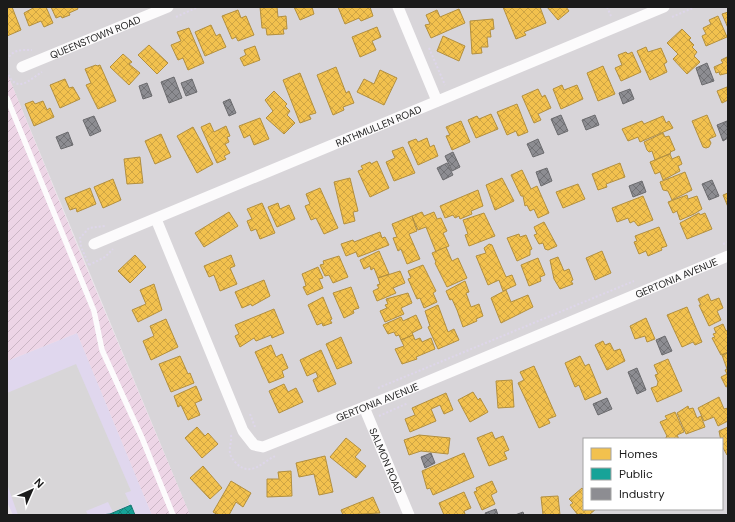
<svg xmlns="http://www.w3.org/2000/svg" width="735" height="522" viewBox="0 0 735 522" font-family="'DM Sans',sans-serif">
  <defs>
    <pattern id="farmland-furrows" width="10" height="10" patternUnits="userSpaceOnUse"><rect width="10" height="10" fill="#edd5e6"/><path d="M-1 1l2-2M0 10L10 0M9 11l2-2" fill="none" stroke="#cbb6c5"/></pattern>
    <pattern id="homes-cross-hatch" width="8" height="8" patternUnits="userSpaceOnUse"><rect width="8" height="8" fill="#f2c14e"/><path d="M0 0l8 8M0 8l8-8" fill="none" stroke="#cfa544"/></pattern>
    <pattern id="public-cross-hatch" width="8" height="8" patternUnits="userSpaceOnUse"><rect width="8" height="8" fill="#17a398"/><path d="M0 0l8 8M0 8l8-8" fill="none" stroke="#14847b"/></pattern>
    <pattern id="industry-cross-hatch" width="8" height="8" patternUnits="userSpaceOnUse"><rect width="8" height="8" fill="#8d8d92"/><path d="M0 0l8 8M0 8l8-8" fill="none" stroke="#727276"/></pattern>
  </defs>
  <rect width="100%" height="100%" fill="#eae4ea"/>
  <path fill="#d8d5d9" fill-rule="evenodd" d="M7 7H728V515H190L7 73ZM584 439H722V509H584Z"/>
  <path fill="#e0d7ee" d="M77 333 152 515H13L7 502V361Z"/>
  <path fill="url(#farmland-furrows)" d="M7 73 79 250 190 515H152L77 333 7 361Z"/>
  <path fill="#d8d6d8" d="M76 364 131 491 125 493 130 504 113 512 108 502 86 511 88 515H18L7 484V393Z"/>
  <g fill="url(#homes-cross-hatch)" stroke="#b28f3f">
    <path d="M7 7H12L21 30 7 36Z"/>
    <path d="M35 7H46L53 23 44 27 41 21 29 26 24 13Z"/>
    <path d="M51 7H77L78 9 69 13 70 15 62 18 61 16 56 18Z"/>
    <path d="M260 7H277L278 17 286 16 287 29H283L284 34 267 35 266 28H262Z"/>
    <path d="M294 7H312L314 14 300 20Z"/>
    <path d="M338 7H370L373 16 361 21 359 18 345 24Z"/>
    <path d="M503 7H540L546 23 524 32 526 35 516 39Z"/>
    <path d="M547 7H566L569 11 558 20Z"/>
    <path d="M459 9 465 23 431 38 425 25 430 24 426 15 437 10 440 17Z"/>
    <path d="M238 10 241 18 246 16 254 35 238 41 236 37 232 39 222 16Z"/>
    <path d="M728 12V28L722 14Z"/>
    <path d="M718 16 727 37 706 46 702 36 706 34 703 28 711 24 709 20Z"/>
    <path d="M493 19 494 29 490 30 491 37H487L488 47H481L482 53 472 54 470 21Z"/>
    <path d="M211 25 216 36 220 34 226 47 205 56 195 32Z"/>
    <path d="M377 27 381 37 372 41 376 50 360 57 352 37Z"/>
    <path d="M189 28 204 63 188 70 183 58 178 60 171 45 181 41 177 32Z"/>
    <path d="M682 29 691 38 689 40 694 45 692 47 697 52 694 56 700 62 687 74 673 59 678 54 667 43Z"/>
    <path d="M443 36 465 46 459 61 437 51Z"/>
    <path d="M149 45 168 63 157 74 138 55Z"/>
    <path d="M255 46 260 60 244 66 240 58 246 55 244 50Z"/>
    <path d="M646 47 648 52 661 48 667 62 664 64 667 72 650 80 637 51Z"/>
    <path d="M626 52 628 54 632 52 641 72 621 81 615 68 622 65 618 55Z"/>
    <path d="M123 54 132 62 129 64 140 73 129 85 110 67Z"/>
    <path d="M727 57 728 73 720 75 719 72 716 73 714 67 723 63 721 60Z"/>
    <path d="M96 65 97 66 100 65 116 101 98 109 86 85 91 83 85 69Z"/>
    <path d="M603 66 615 94 598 101 587 73Z"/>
    <path d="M336 67 346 93 349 91 354 103 343 107 344 110 333 115 317 75Z"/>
    <path d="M380 70 397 78 384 105 357 92 364 79 374 84Z"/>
    <path d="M300 73 316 113 309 115 311 119 300 123 283 80Z"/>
    <path d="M65 79 69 88 73 87 80 99 60 108 50 85Z"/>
    <path d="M562 85 564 90 577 85 583 99 561 109 553 89Z"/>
    <path d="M727 87 728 100 722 103 717 91Z"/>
    <path d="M538 89 542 97 545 95 551 108 538 114 541 120 534 123 522 96Z"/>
    <path d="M274 91 287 104 285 106 290 111 287 115 295 123 284 134 266 118 273 111 265 100Z"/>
    <path d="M33 101 35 104 43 101 47 110 50 108 54 117 34 126 25 104Z"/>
    <path d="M517 104 528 132 518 136 516 131 507 135 497 112Z"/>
    <path d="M491 114 498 129 476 138 468 120 477 116 479 119Z"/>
    <path d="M707 115 716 136 709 139 711 143 709 147 706 148 703 147 692 121Z"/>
    <path d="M663 116 666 123 669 121 673 128 640 142 638 137 628 141 622 129 642 121 644 124Z"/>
    <path d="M260 118 269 139 254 145 250 135 244 138 239 126Z"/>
    <path d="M461 121 470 142 452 150 446 136 450 135 446 127Z"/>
    <path d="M210 123 214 132 226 126 230 136 227 137 229 142 225 144 230 153 224 156 226 159 217 163 201 127Z"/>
    <path d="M193 127 213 164 197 173 177 136Z"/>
    <path d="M663 133 665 137 669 136 675 150 670 152 671 153 655 160 652 151 649 152 647 150 644 142Z"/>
    <path d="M161 134 171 157 155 164 145 141Z"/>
    <path d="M427 138 430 147 434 145 438 156 418 165 408 142 416 139 418 142Z"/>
    <path d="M403 147 415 173 394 181 386 162 395 158 392 151Z"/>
    <path d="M670 154 672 159 679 156 682 164 678 166 680 171 663 180 660 172 655 174 650 162Z"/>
    <path d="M140 157 143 183 127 184 124 159Z"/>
    <path d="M377 161 389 188 370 197 358 171 363 169 361 166 370 162 371 164Z"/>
    <path d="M620 163 625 177 606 184 607 187 598 190 592 174Z"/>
    <path d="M522 170 531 189 537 186 549 213 538 218 534 209 530 211 527 205 525 206 523 196H521L511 175Z"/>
    <path d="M685 172 692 190 672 200 668 191 663 190 660 182Z"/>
    <path d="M350 178 358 211 353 212 355 221 344 224 334 182Z"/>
    <path d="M502 178 514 201 495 210 486 185Z"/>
    <path d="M113 179 121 200 103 208 94 187Z"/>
    <path d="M578 184 585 199 563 208 556 192Z"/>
    <path d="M90 188 96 204 77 212 76 208 70 210 65 198Z"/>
    <path d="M320 188 338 228 324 234 316 218 311 220 305 206 310 204 306 194Z"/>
    <path d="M478 190 483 206 471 211 472 214 460 219 459 216 455 218 453 215 445 218 440 206Z"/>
    <path d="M728 193V207L723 195Z"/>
    <path d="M687 195 688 199 697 196 702 209 694 214 680 220 677 211 673 213 668 202Z"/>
    <path d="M643 196 653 220 638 226 634 221 630 223 628 218 617 222 612 208Z"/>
    <path d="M262 203 275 233 260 239 256 229 251 231 247 221 252 219 247 209Z"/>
    <path d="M278 203 280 209 289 205 295 219 277 227 268 207Z"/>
    <path d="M229 212 238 226 204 247 195 233Z"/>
    <path d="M422 212 424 216 434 212 437 219 441 218 447 231 443 233 449 246 436 252 426 227 418 230 412 216Z"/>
    <path d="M484 213 495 236 469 246 465 235 468 234 463 220Z"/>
    <path d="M699 213 700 215 705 213 712 229 687 239 680 223Z"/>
    <path d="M412 216 417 231 409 234 420 259 407 264 401 249 398 251 393 238 397 237 392 224Z"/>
    <path d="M544 222 557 246 548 250 545 249 543 243 539 244 534 235 537 234 534 227Z"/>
    <path d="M659 227 667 246 661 248 662 250 648 256 646 251 639 254 634 242 637 241 635 236Z"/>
    <path d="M380 232 382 238 385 237 389 245 358 257 356 252 346 256 341 244 353 240 354 242Z"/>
    <path d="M519 234 520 237 526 235 532 249 530 250V255L517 261 507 238Z"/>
    <path d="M489 244 492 245 506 277 512 275 516 285 503 291 499 280 488 285 476 256 486 253 484 248Z"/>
    <path d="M446 247 452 261 458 258 467 278 447 287 435 263 436 262 432 253Z"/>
    <path d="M379 251 389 274 378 278 374 268 371 270 370 266 364 269 360 260Z"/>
    <path d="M602 251 611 273 595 280 586 258Z"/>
    <path d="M135 255 146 267 130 283 118 271Z"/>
    <path d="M231 255 235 266 230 268 237 284 220 291 214 275 209 277 204 266Z"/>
    <path d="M339 256 348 277 333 283 329 275 325 276 320 265 324 264 323 261Z"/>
    <path d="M558 257 564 271 569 269 573 280 571 281 573 284 560 289 554 279 550 260Z"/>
    <path d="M538 258 545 275 540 277 541 281 529 286 521 265Z"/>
    <path d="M423 265 436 291 433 293 437 302 424 308 420 298 417 299 408 279 411 278 408 271Z"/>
    <path d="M318 267 323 278 319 279 323 288 307 295 303 287 306 286 305 282 302 274Z"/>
    <path d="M400 271 405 283 393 288 396 293 377 301 373 291 379 288 377 285 380 284 378 278Z"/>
    <path d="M264 280 270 296 252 306 251 304 242 308 235 292Z"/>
    <path d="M465 281 469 292 466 293 471 307 479 304 483 316 476 319 477 321 463 327 457 310 452 299 450 300 446 291Z"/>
    <path d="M154 284 162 310 138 322 132 310 146 304 140 290Z"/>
    <path d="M351 287 359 308 353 310 354 313 344 318 333 293Z"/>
    <path d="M506 290 511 302 528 295 533 307 501 323 491 298Z"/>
    <path d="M408 293 412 303 401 308 404 314 385 322 380 311 387 308 385 305 388 304 386 299Z"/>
    <path d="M708 294 711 301 719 298 723 308 717 311 721 320 709 326 699 305H701L698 299Z"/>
    <path d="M323 297 332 319 330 320 332 323 323 326 322 323 317 325 308 305Z"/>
    <path d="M438 305 448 332 454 329 459 340 438 349 428 327 430 326 425 311Z"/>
    <path d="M687 307 702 342 695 345 693 342 682 347 667 315Z"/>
    <path d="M274 309 284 333 272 338 271 335 256 341 254 338 240 347 235 336 239 334 235 325Z"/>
    <path d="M416 315 422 328 412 333 413 335 401 340 399 335 396 336 394 332 388 334 383 325 401 317 403 321Z"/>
    <path d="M646 318 655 339 647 342 645 336 635 339 630 326Z"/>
    <path d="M166 319 178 347 151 360 143 341 154 336 150 326Z"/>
    <path d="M723 324 726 331 728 330V352L721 355 712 338 715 337 713 334 716 333 714 328Z"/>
    <path d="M413 335 415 340 420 338 422 342 431 338 435 349 416 357 417 359 402 364 395 349 404 346 401 340Z"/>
    <path d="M341 337 352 363 337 369 326 344Z"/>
    <path d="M603 341 605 345 610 343 614 351 620 349 625 361 607 370 595 345Z"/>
    <path d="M271 345 276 357 282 354 288 368 282 371 284 377 269 383 255 352Z"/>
    <path d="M321 350 336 384 318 392 313 380 318 377 316 372 307 376 300 360Z"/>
    <path d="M728 353V386L726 387 721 377 727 374 725 370 727 369 722 355Z"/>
    <path d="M180 356 188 374 190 373 194 383 171 392 159 364Z"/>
    <path d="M580 356 585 366 589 364 601 393 585 400 579 385 575 387 565 363Z"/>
    <path d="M668 359 682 391 657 402 651 388 657 386 658 382 655 375 658 374 654 365Z"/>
    <path d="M534 366 556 416 548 419 550 423 539 428 518 383 524 380 520 372Z"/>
    <path d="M512 380 514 407 498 408 496 381Z"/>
    <path d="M284 384 288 392 296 388 303 402 279 413 269 391Z"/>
    <path d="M196 386 202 400 195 403 200 415 188 420 181 405 178 407 174 396Z"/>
    <path d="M473 392 478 400 480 398 488 412 470 422 458 400Z"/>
    <path d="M446 393 453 410 444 414 440 405 431 409 436 421 410 432 405 419 415 415 412 408Z"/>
    <path d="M719 397 724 409 728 408V421L718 426 714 417 704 421 698 408Z"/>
    <path d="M688 406 689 409 693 408 697 418 701 416 705 427 686 434 677 413Z"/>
    <path d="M675 412 684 432 677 435 679 439H666V437L667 436 660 422 667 419 665 416Z"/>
    <path d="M197 427 205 436 208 433 218 444 202 458 185 438Z"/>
    <path d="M728 427V455H727L722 446 719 431Z"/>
    <path d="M492 432 495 439 503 436 509 450 504 452 507 459 489 466 477 438Z"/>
    <path d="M419 435 450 438 448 454 421 451 409 455 404 440Z"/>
    <path d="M346 438 361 450 355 457 366 466 356 478 330 457Z"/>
    <path d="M464 453 474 477 433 495 430 488 427 489 422 471Z"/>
    <path d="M325 456 333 492 319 495 314 474 299 477 296 463Z"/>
    <path d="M203 466 222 488 210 499 190 478Z"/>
    <path d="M291 471 292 496 267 497V479H279L278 472Z"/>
    <path d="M231 481 251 493 243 507 236 502 229 515H218L213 512Z"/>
    <path d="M492 481 497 492 491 495 495 504 482 510 474 492 477 491 476 488Z"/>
    <path d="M582 488 584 490V509H596L589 515H583L581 513 578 515 570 505 573 503 569 499Z"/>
    <path d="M464 492 471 508 464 511 465 514 463 515H444L439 503Z"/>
    <path d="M558 496 560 515H543L541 497Z"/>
    <path d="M373 497 380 513 343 515 341 510Z"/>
  </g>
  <path fill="url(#public-cross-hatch)" stroke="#187a72" d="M131 505 135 515H101L110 514Z"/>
  <g fill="url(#industry-cross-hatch)" stroke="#6b6b6e">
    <path d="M707 63 714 81 702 85 696 68Z"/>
    <path d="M174 77 182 98 169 103 161 82Z"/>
    <path d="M192 79 197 92 186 96 181 83Z"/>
    <path d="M147 83 152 96 143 99 139 86Z"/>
    <path d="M630 89 634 99 623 104 619 93Z"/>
    <path d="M230 99 236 113 229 116 223 102Z"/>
    <path d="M561 115 568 131 558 135 551 119Z"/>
    <path d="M595 115 599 125 586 130 582 120Z"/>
    <path d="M94 116 101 131 90 136 83 120Z"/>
    <path d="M727 121 728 138 723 141 717 125Z"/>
    <path d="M68 132 73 145 61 149 56 137Z"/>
    <path d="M538 139 544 153 533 157 527 144Z"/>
    <path d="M453 152 460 167 452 171 445 156Z"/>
    <path d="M447 163 453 175 443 180 437 168Z"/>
    <path d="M547 168 552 181 541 186 536 172Z"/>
    <path d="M712 180 719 196 709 200 702 184Z"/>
    <path d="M642 181 646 192 633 197 629 186Z"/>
    <path d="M665 336 672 351 662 355 656 340Z"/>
    <path d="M637 368 646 390 637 394 628 372Z"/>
    <path d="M607 398 612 409 598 415 593 404Z"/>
    <path d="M431 453 435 463 425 468 421 457Z"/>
    <path d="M496 509 498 515H486L485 513Z"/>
    <path d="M523 512 524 515H515Z"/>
  </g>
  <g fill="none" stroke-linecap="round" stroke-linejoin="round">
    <g stroke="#ded6ea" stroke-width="2" stroke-dasharray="2 2" stroke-linecap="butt">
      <path d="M607 7 611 16"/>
      <path d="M176 17 198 7"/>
      <path d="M672 17 695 7"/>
      <path d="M429 48 445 85"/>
      <path d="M7 60C13 49 21 50 32 50"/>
      <path d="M7 71C16 95 29 80 42 72"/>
      <path d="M723 244 728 242"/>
      <path d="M89 265 81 247 80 238 89 228 105 226"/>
      <path d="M89 265 105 257 113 249"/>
      <path d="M378 388 634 281"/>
      <path d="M250 414 255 427"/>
      <path d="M379 416 408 403"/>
      <path d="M231 435C232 441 229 447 230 453 231 458 234 461 237 464 251 477 263 462 275 456"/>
      <path d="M722 515 728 514"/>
    </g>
    <path stroke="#fcfbfc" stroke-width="5.5" d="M7 98 94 311 102 350 142 438 173 515"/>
    <g stroke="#fcfbfc" stroke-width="11">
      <path d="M398 7 437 101"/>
      <path id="s1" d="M22 67 168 7"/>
      <path id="s2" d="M156 219 243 431 254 445 263 447 407 390 728 256"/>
      <path id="s3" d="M94 244 664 7"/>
      <path id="s4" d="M364 407 409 515"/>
    </g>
  </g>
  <g text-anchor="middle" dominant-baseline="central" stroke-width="4" stroke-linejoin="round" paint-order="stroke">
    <g font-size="10" fill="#1b1b1b" stroke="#fff">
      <text stroke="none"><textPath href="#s1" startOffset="79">QUEENSTOWN ROAD</textPath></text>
      <text stroke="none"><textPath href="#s3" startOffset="308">RATHMULLEN ROAD</textPath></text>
      <text stroke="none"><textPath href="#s2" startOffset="703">GERTONIA AVENUE</textPath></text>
      <text stroke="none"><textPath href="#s2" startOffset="379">GERTONIA AVENUE</textPath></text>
      <text stroke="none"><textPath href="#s4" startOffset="58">SALMON ROAD</textPath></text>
    </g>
  </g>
  <rect width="735" height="522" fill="none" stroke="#1b1b1b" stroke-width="16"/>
  <rect x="583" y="438" width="140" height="72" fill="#ffffff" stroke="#a4a4a4"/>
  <rect x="591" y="448" width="20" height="12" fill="#f2c14e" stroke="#a4a4a4"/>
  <text x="619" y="458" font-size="12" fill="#1b1b1b">Homes</text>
  <rect x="591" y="468" width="20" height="12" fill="#17a398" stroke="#a4a4a4"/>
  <text x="619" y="478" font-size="12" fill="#1b1b1b">Public</text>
  <rect x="591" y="488" width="20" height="12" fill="#8d8d92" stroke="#a4a4a4"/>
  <text x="619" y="498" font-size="12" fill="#1b1b1b">Industry</text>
  <g transform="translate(32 490) rotate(45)" stroke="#ffffff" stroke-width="3" paint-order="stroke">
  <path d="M0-3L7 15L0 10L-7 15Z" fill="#1b1b1b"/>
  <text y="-6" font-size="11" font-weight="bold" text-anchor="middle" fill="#1b1b1b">N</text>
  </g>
</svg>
